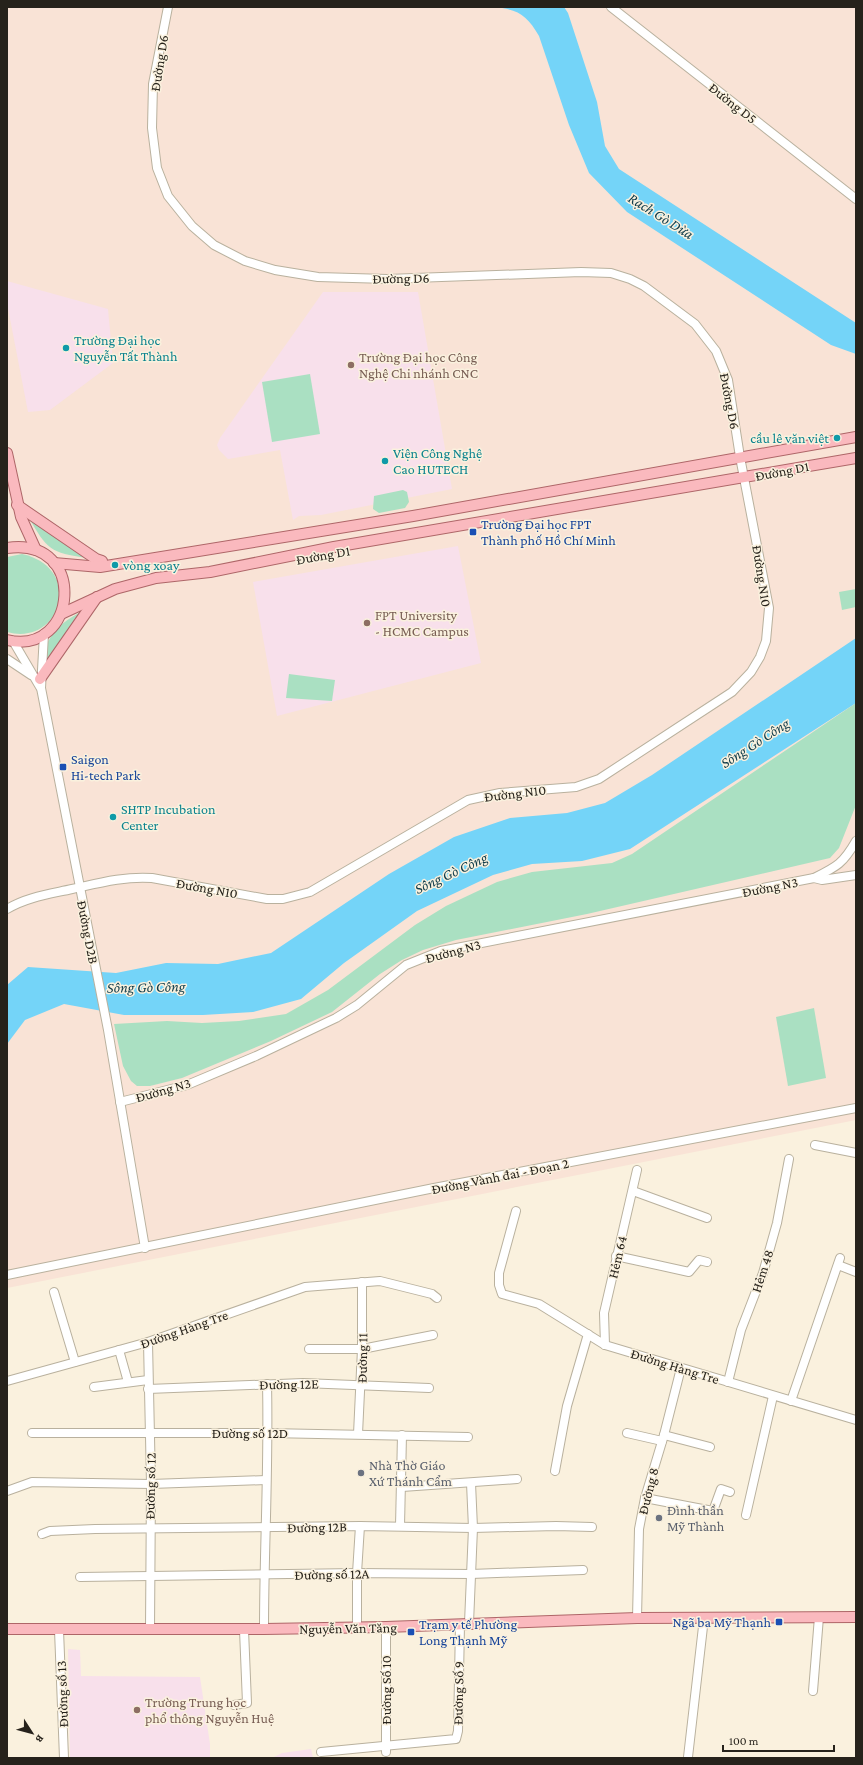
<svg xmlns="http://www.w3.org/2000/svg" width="863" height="1765" viewBox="0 0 863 1765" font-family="'Crimson Pro',serif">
  <rect width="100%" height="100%" fill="#faf1de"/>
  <path fill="#f9e3d6" d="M7 7H856V1120L7 1288Z"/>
  <g fill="#f8e0eb">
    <path d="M7 281 108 309 113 363 50 410 28 412 7 303Z"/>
    <path d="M323 292H418L452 489 321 515 299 516 293 520 280 450 228 459 219 450 217 445 220 438Z"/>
    <path d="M458 546 481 663 277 716 253 582Z"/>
    <path d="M68 1649 80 1650 81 1676 200 1677 210 1744V1758H70Z"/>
    <path d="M311 1749 313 1758H272L282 1753Z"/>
  </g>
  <g fill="#aae0c2">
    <path d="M310 374 320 434 272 442 262 382Z"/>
    <path d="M403 490 407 492 409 502 405 508 379 513 373 509 374 496Z"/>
    <path d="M29 518 87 558C50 553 47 549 29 518Z"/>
    <path d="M22 554C85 568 61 647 7 632V557Z"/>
    <path d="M856 589V607L842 610 839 592Z"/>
    <path d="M83 611 44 668C45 660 45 649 48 642 54 628 70 617 83 611Z"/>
    <path d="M289 674 335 680 332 701 286 698Z"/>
    <path d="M856 703V805L839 848 830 858 587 914 456 940 423 950 402 960 380 974 332 1012 271 1041 182 1078 150 1086H137L131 1081 123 1066 114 1024 167 1021 202 1023 239 1021 286 1014 328 990 415 925 446 906 497 882 532 872 612 863 632 854Z"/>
    <path d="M814 1008 826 1078 788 1086 776 1017Z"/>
  </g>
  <g fill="#74d4f8">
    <path d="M493 7H564L568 13 597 102 605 146 619 169 856 323V354L831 345 627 212 589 173 569 125 539 36C527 15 518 9 493 7Z"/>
    <path d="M856 638V703L630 849 582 861 532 864 493 875 417 911 344 963 301 999 253 1012 203 1015H124L64 1004 25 1020 7 1044V985L28 967 116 973 166 963 218 964 271 953 389 874 454 837 510 818 567 813 605 803 652 775Z"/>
  </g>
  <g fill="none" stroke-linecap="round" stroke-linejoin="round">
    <defs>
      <g id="minor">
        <path d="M611 7 856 199"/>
        <path d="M44 634 41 688 108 1030 145 1248"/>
        <path d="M13 641 40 687"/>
        <path d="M7 659 31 675"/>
        <path d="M814 878 822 880 856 875"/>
        <path d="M7 909C27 897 50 894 72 889 99 883 125 876 152 878L267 899H283L310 892 468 800 500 793 576 787 599 779 732 692 751 672 760 657 766 641 769 608 740 457 728 380 716 351 695 324 644 286 630 279 611 273 581 272 387 279 318 277 275 270 245 261 214 245 192 226 168 196 157 168 152 128 153 84 168 7"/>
        <path d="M120 1102 187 1085 256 1056 336 1018 357 1005 406 965 441 951 814 878C836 867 843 864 856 841"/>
        <path d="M815 1145 856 1153"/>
        <path d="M633 1191 707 1218"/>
        <path d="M516 1211 499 1273V1285L502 1294 539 1304 605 1345 856 1420"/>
        <path d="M616 1256 689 1272 699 1260 707 1262"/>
        <path d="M838 1265 856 1272"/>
        <path d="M7 1275 434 1188 856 1108"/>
        <path d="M54 1292 75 1362"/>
        <path d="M148 1342 151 1484 150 1630"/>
        <path d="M605 1345 604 1313 637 1170"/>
        <path d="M309 1349H362L433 1335"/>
        <path d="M119 1350 128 1382"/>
        <path d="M7 1381 148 1342 305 1287 380 1281 432 1294 437 1298"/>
        <path d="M728 1382 741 1330 763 1273 777 1223 789 1159"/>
        <path d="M94 1387 148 1380"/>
        <path d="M148 1389 303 1383 429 1388"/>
        <path d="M791 1401 840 1258"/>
        <path d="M32 1433H268L468 1437"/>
        <path d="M627 1433 662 1441"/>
        <path d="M358 1434 362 1349V1282"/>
        <path d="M664 1435 710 1447"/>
        <path d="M555 1471 567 1406 588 1334"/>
        <path d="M402 1487 517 1479"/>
        <path d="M7 1491 32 1482 151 1484 266 1480"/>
        <path d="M645 1498 713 1511 721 1489 730 1492"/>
        <path d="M746 1515 773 1396"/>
        <path d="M400 1526 402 1435"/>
        <path d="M42 1534 50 1531 95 1529 360 1526 473 1528 556 1526 592 1527"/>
        <path d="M80 1577 357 1573 471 1574 583 1570"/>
        <path d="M637 1618 639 1529 645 1498 664 1435 681 1368"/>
        <path d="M469 1623 473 1528 471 1483"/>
        <path d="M357 1628V1573L360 1526"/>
        <path d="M264 1629C264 1548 269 1466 267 1384"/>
        <path d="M59 1630 64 1758"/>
        <path d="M813 1691 819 1617"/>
        <path d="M234 1705 247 1703 244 1630"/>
        <path d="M321 1752 456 1739 458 1731 460 1624"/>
        <path d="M386 1752V1627"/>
        <path d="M688 1757 704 1618"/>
      </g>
      <g id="major">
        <path d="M7 453 21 517 36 550"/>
        <path d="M17 505 96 559 102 561"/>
        <path d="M7 548C89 536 78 657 7 640"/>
        <path d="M54 563 100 567 413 516 856 437"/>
        <path d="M61 614 115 589 156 578 210 572 334 547 856 458"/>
        <path d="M40 679 97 597"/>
        <path d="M7 1629H264L386 1627 637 1618 856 1617"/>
      </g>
    </defs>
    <use href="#minor" stroke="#b9b19e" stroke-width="10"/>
    <use href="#major" stroke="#ae6668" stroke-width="12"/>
    <use href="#minor" stroke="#fff" stroke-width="8"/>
    <use href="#major" stroke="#fab9be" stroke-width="10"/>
  </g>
  <g fill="#0f9aa8" stroke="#faf1de" stroke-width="1.5">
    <circle cx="66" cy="348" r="4"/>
    <circle cx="837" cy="438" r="4"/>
    <circle cx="385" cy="461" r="4"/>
    <circle cx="115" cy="565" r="4"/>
    <circle cx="113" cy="817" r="4"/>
  </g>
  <g fill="#8d6e63" stroke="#faf1de" stroke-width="1.5">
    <circle cx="351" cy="365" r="4"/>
    <circle cx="367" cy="623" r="4"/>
    <circle cx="137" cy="1710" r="4"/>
  </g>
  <g fill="#1a4fb4" stroke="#faf1de" stroke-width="1.5">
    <rect x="469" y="528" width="8" height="8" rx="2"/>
    <rect x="59" y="763" width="8" height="8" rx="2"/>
    <rect x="775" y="1618" width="8" height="8" rx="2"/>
    <rect x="407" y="1628" width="8" height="8" rx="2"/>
  </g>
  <g fill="#6b7280" stroke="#faf1de" stroke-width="1.5">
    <circle cx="361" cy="1473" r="4"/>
    <circle cx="659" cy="1518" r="4"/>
  </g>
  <g text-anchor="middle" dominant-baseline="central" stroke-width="3" stroke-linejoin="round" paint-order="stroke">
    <g font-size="14" fill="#26221b" stroke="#faf1de">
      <text transform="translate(159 63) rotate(-81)">Đường D6</text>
      <text transform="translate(733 103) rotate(38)">Đường D5</text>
      <text transform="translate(401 278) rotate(-1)">Đường D6</text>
      <text transform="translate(730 401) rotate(79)">Đường D6</text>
      <text transform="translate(782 471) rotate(-11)">Đường D1</text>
      <text transform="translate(323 555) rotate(-10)">Đường D1</text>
      <text transform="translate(762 576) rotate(81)">Đường N10</text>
      <text transform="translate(515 793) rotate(-7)">Đường N10</text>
      <text transform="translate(770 887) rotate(-11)">Đường N3</text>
      <text transform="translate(207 888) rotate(10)">Đường N10</text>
      <text transform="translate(88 932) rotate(79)">Đường D2B</text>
      <text transform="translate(453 951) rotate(-15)">Đường N3</text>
      <text transform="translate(163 1090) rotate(-16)">Đường N3</text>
      <text transform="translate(500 1176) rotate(-11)">Đường Vành đai - Đoạn 2</text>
      <text transform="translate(617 1257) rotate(-77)">Hẻm 64</text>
      <text transform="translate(762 1271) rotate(-72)">Hẻm 48</text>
      <text transform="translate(184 1329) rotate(-19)">Đường Hàng Tre</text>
      <text transform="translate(362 1358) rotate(-89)">Đường 11</text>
      <text transform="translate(675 1366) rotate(17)">Đường Hàng Tre</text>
      <text transform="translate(289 1384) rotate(-1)">Đường 12E</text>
      <text x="250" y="1433">Đường số 12D</text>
      <text transform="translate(150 1486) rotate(-89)">Đường số 12</text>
      <text transform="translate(648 1491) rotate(-76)">Đường 8</text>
      <text transform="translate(317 1527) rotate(-1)">Đường 12B</text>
      <text transform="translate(332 1574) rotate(-1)">Đường số 12A</text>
      <text transform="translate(348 1628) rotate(-1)">Nguyễn Văn Tăng</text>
      <text transform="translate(386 1690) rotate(-90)">Đường Số 10</text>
      <text transform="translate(458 1693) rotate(-89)">Đường Số 9</text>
      <text transform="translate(62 1694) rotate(-92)">Đường số 13</text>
    </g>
    <g font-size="14" fill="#0d838f" stroke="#faf1de" text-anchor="start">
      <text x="74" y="340">Trường Đại học<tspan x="74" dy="16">Nguyễn Tất Thành</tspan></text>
      <text x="829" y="438" text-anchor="end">cầu lê văn việt</text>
      <text x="393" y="453">Viện Công Nghệ<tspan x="393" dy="16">Cao HUTECH</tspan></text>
      <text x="123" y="565">vòng xoay</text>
      <text x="121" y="809">SHTP Incubation<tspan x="121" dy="16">Center</tspan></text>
    </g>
    <g font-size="14" fill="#785e54" stroke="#faf1de" text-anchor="start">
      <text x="359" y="357">Trường Đại học Công<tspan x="359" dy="16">Nghệ Chi nhánh CNC</tspan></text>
      <text x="375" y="615">FPT University<tspan x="375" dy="16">- HCMC Campus</tspan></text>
      <text x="145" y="1702">Trường Trung học<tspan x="145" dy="16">phổ thông Nguyễn Huệ</tspan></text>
    </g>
    <g font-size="14" fill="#164399" stroke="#faf1de" text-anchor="start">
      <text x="481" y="524">Trường Đại học FPT<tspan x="481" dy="16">Thành phố Hồ Chí Minh</tspan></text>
      <text x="71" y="759">Saigon<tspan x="71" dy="16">Hi-tech Park</tspan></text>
      <text x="771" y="1622" text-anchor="end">Ngã ba Mỹ Thạnh</text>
      <text x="419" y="1624">Trạm y tế Phường<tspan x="419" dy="16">Long Thạnh Mỹ</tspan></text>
    </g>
    <g font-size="14" fill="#5b616d" stroke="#faf1de" text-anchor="start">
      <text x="369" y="1465">Nhà Thờ Giáo<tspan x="369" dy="16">Xứ Thánh Cẩm</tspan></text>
      <text x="667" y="1510">Đình thần<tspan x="667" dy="16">Mỹ Thành</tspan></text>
    </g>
    <g font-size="15" font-style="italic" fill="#0e3b4a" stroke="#faf1de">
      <text transform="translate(661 216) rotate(32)">Rạch Gò Dừa</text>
      <text transform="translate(755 743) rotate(-33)">Sông Gò Công</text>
      <text transform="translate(451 873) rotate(-25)">Sông Gò Công</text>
      <text transform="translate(146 987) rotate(-1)">Sông Gò Công</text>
    </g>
  </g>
  <rect width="863" height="1765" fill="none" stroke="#26221b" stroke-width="16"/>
  <g transform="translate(32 1733) rotate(126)" stroke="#faf1de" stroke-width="3" paint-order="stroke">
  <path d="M0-3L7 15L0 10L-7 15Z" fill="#26221b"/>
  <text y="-6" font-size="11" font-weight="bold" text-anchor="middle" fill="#26221b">B</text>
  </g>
  <path d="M723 1745v6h111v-6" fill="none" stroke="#26221b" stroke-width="2"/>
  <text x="729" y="1745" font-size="12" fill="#26221b" stroke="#faf1de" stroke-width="3" paint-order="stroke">100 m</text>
</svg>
